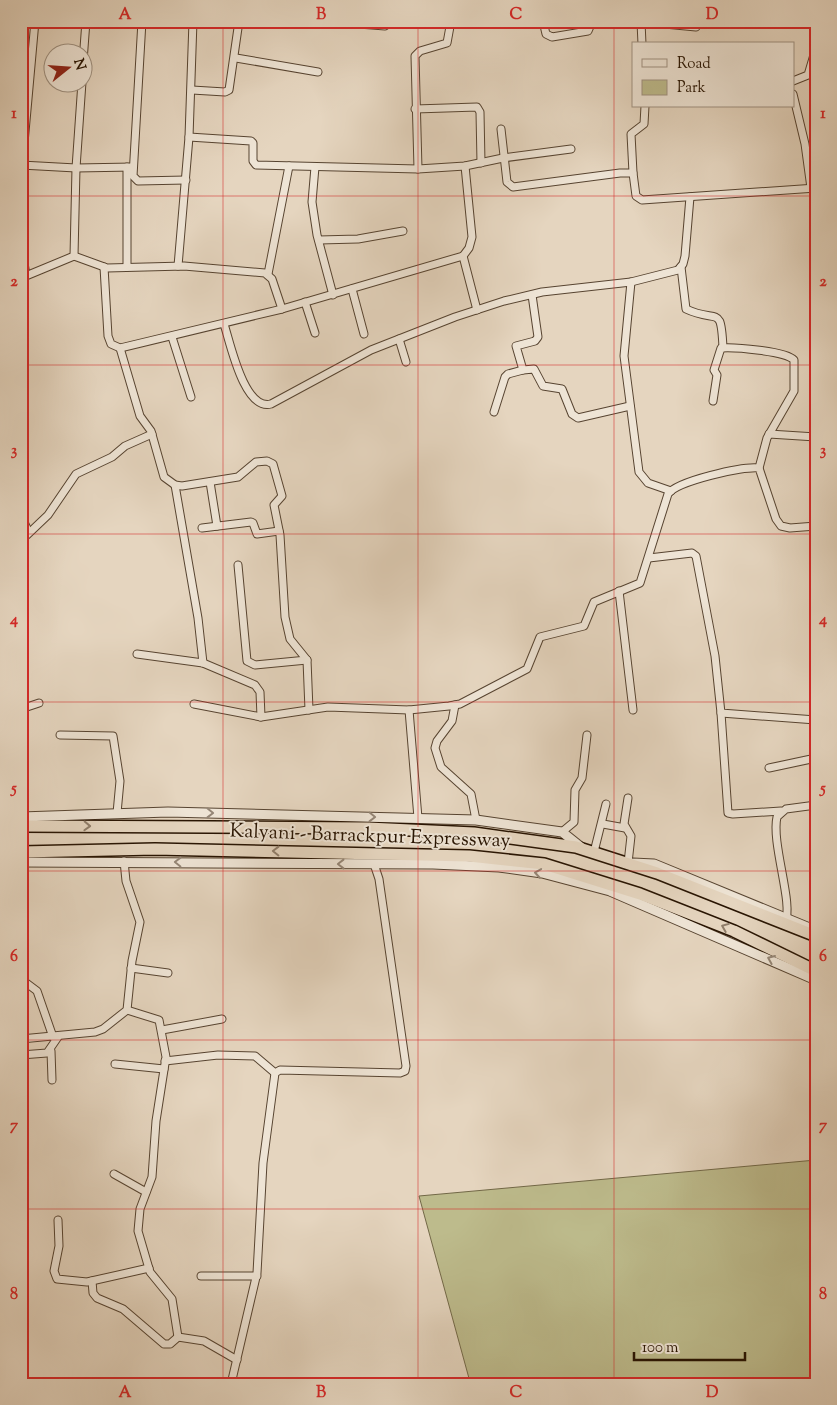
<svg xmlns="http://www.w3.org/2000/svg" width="837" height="1405" viewBox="0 0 837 1405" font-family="'Sorts Mill Goudy',serif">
  <rect width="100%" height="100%" fill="#e5d5bf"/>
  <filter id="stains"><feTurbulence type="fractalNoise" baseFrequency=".004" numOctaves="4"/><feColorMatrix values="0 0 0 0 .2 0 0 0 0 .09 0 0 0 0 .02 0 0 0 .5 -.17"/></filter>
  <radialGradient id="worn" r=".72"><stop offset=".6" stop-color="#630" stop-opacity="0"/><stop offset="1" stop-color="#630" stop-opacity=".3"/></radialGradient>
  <path fill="#bdbb8c" stroke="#726847" d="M816 1160V1384H468L470 1382 419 1196Z"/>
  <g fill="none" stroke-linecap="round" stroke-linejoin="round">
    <defs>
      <g id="minor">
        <path d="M142 21 133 176 138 181 186 180"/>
        <path d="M319 21 385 26 391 21"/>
        <path d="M543 21 546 34 552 37 588 31 591 24 596 23H654L696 27"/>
        <path d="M641 22 642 44"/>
        <path d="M236 58 318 72"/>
        <path d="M82 75 86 21"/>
        <path d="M793 81 808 75 816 48"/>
        <path d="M192 90 225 92 229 90 239 21"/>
        <path d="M793 94 805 144 811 188"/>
        <path d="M415 109 477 107 480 112 481 163"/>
        <path d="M501 129 507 182 513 187 620 173H633L636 196 642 200 816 188"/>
        <path d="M189 137 251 141 253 143V161L256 165 418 169 465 166 503 158 571 149"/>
        <path d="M21 165 76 168 133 167"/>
        <path d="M315 167 312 202 317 235 333 295"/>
        <path d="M418 169 415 56 420 51 447 43 451 21"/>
        <path d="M633 173 631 134 644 124 645 106"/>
        <path d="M21 205 22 165 35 21"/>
        <path d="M319 240 358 239 403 231"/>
        <path d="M21 245 26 275"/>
        <path d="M74 256 107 268 184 266 265 273 272 279 282 309"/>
        <path d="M463 256 477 310"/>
        <path d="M178 266 189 137 193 21"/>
        <path d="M104 267 108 336 111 344 120 348 282 309 463 256 469 248 472 237 465 166"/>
        <path d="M127 267V167"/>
        <path d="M681 267 686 309C718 324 721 303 723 348"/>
        <path d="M268 274 289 166"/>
        <path d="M21 278 74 256 76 168 82 82"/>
        <path d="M631 282 624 356 639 472 648 483 671 491"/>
        <path d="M352 289 364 334"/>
        <path d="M532 295 538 337 535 341 516 346 523 370 534 369 543 386 562 389 572 414 578 418 630 406"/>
        <path d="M305 302 315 333"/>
        <path d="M224 324C230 342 244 411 271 404L371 350 455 317 504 301 542 292 631 282 678 270 683 264 685 256 690 197"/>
        <path d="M172 337 191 397"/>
        <path d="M399 339 406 362"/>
        <path d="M120 348 140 416 151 431 164 477 175 485 182 486 238 477 256 462 267 461 273 464 282 496 274 505 280 535 285 617 290 639 307 660 309 710"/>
        <path d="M713 401 717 375 714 370 721 348C734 347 786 351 794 360V391L767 438 759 468"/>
        <path d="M494 412 505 377 508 374 523 370"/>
        <path d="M769 434 816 437"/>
        <path d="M210 482 217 526"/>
        <path d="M175 485 198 618 203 663"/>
        <path d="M21 515 28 531 21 542"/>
        <path d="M202 528 251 522 253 523 257 534 279 531"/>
        <path d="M27 535 48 515 76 474 112 457 125 446 152 434"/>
        <path d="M649 558 692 553 696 556 715 656 721 713 816 720"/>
        <path d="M238 565 247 661 255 665 307 660"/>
        <path d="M619 591 633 710"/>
        <path d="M137 654 203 663 255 685 260 692 261 717"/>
        <path d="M194 704 261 717 328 707 409 710 449 706 460 704 527 669 540 637 584 626 594 602 640 583 668 494C677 481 743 466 759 468L776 519 781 526 790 528 816 526"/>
        <path d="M455 705 452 721 437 741 435 748 441 767 471 794 476 820"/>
        <path d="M21 709 39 703"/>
        <path d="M409 710 418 818"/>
        <path d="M721 713 728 813 733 814 781 811"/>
        <path d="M60 735 113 736 120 781 117 813"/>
        <path d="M769 768 816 758"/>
        <path d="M603 824 625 828"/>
        <path d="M562 832 574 822 575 790 582 778 587 735"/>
        <path d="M594 852 606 804"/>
        <path d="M628 863 631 836 624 824 628 798"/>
        <path d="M785 922C794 905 771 843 777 817L786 809 816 805"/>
        <path d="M131 968 168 973"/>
        <path d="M21 979 37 991 53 1037"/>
        <path d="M127 1010 159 1020 166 1057 156 1121 152 1177 140 1209 138 1231 150 1272 172 1299 178 1337 204 1341 237 1360"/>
        <path d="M162 1030 222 1019"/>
        <path d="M21 1039 95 1032 103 1029 127 1010 132 961 140 922 126 881 124 861"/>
        <path d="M51 1051 52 1080"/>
        <path d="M21 1055 47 1053 58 1037"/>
        <path d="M165 1061 218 1055 255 1056 275 1073"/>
        <path d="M115 1064 164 1069"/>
        <path d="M114 1174 146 1192"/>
        <path d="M58 1220 59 1246 54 1271 57 1279 87 1282 149 1268"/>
        <path d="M201 1276H257"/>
        <path d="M92 1281 93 1293 97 1298 123 1309 164 1344H170L178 1337"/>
        <path d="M231 1384 257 1273 263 1163 275 1073 280 1070 400 1073 405 1071 406 1066 379 879 374 864"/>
      </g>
      <g id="tertiary">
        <path d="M21 817 168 812 476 820 562 832 582 848"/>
        <path d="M21 862 433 864 499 867 542 873 610 891 816 980"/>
        <path d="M633 863 654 864 812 929"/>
      </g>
      <g id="trunk">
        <path d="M21 826 368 828 474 833 576 847 657 873 816 936"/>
        <path d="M21 852 155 849 469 856 544 864 640 894 734 931 816 971"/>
      </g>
    </defs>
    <use href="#minor" stroke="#574431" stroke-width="9"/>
    <use href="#tertiary" stroke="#574431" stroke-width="11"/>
    <use href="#trunk" stroke="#281402" stroke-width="14"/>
    <use href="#minor" stroke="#eee4d5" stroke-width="7"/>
    <use href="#tertiary" stroke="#eee4d5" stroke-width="9"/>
    <use href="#trunk" stroke="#e5d5bf" stroke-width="11"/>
  </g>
  <defs><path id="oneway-chevron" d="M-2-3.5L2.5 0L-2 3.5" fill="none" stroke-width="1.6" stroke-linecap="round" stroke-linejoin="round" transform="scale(1.25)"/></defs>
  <g stroke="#958676">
    <use href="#oneway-chevron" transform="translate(210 813) rotate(1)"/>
    <use href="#oneway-chevron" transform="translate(372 817) rotate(1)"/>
    <use href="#oneway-chevron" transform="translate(178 862) rotate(-179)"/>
    <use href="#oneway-chevron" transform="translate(341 864) rotate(-180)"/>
    <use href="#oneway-chevron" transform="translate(538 873) rotate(-171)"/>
    <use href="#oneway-chevron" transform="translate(771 959) rotate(-157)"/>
  </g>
  <g stroke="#907e6a">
    <use href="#oneway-chevron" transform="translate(87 826) rotate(2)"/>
    <use href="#oneway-chevron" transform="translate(276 851) rotate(-179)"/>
    <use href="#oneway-chevron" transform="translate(725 927) rotate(-158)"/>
  </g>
  <path fill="none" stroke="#d62828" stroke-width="1" stroke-opacity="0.55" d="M223 21V1384M418 21V1384M614 21V1384M21 196H816M21 365H816M21 534H816M21 702H816M21 871H816M21 1040H816M21 1209H816"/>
  <g text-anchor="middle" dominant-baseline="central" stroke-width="4" stroke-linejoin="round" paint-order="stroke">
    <g font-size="20" fill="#281402" stroke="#eee4d5">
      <text transform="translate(370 837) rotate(2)">Kalyani - Barrackpur Expressway</text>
    </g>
  </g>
  <rect width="837" height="1405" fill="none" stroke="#e5d5bf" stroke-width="55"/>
  <rect x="632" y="42" width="162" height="65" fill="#eee4d5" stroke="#9f9181"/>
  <rect x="642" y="59" width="25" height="8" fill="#eee4d5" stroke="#9f9181"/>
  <text x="677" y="68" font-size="15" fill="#281402">Road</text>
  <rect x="642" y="80" width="25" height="15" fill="#bdbb8c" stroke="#9f9181"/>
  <text x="677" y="92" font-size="15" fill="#281402">Park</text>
  <g transform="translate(68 68) rotate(73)"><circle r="24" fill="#eee4d5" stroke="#9f9181"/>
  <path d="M0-4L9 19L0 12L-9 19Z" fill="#8f2418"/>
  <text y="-8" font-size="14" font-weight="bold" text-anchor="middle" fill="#281402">N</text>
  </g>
  <path d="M634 1352v8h111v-8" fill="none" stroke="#281402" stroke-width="2.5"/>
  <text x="642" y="1352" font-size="15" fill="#281402" stroke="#eee4d5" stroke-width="4" paint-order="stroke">100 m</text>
  <rect x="28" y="28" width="782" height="1350" fill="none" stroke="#d62828" stroke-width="2"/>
  <g font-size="16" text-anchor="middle" font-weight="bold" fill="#d62828">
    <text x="125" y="19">A</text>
    <text x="321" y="19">B</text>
    <text x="516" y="19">C</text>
    <text x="712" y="19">D</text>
    <text x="14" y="118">1</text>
    <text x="823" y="118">1</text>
    <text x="14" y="286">2</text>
    <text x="823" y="286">2</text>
    <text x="14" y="455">3</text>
    <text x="823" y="455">3</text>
    <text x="14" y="624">4</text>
    <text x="823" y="624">4</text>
    <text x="14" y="793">5</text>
    <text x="823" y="793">5</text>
    <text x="14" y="961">6</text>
    <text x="823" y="961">6</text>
    <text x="14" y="1130">7</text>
    <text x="823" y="1130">7</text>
    <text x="14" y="1299">8</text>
    <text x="823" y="1299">8</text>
    <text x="125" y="1397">A</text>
    <text x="321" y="1397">B</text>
    <text x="516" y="1397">C</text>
    <text x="712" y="1397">D</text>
  </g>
  <rect width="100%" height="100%" filter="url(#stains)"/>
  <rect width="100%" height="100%" fill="url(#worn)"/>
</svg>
